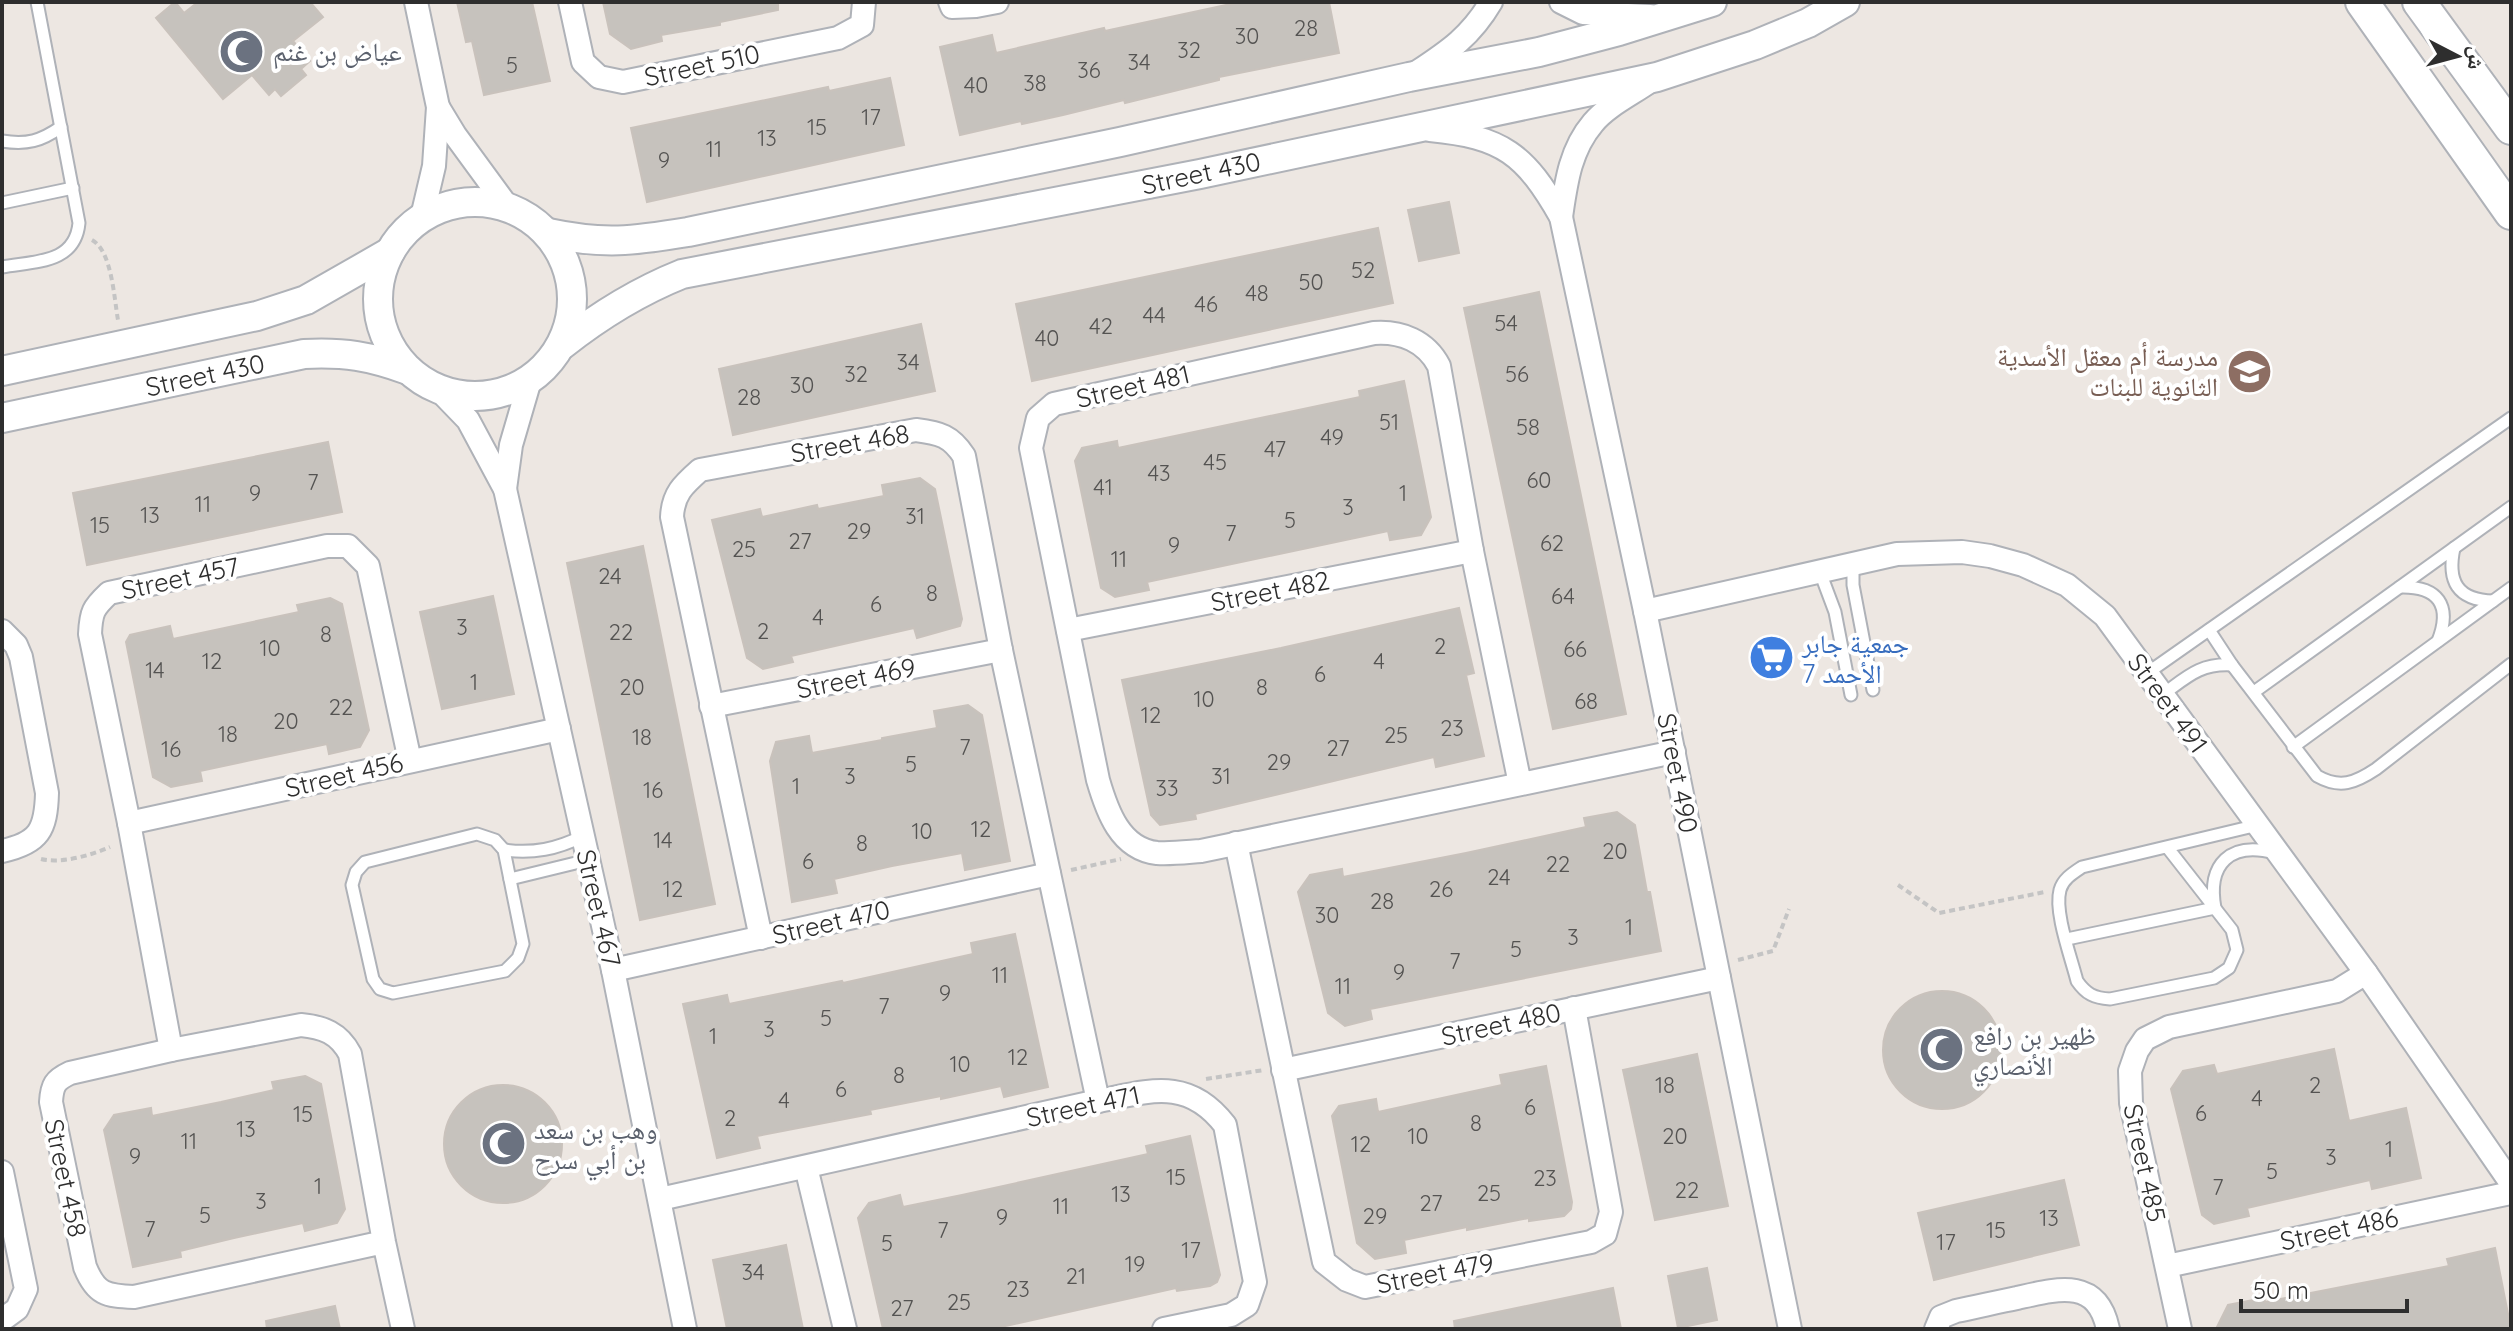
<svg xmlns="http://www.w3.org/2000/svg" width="2513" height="1331" viewBox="0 0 2513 1331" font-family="Quicksand,'Noto Naskh Arabic',sans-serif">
  <rect width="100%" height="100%" fill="#ede7e2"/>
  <g fill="#c6c2bd" stroke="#c9c2bc" stroke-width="2">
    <path d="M175 2 184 13 198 2H310L323 17 293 41 310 61 301 69 306 75 281 96 275 89 269 95 252 75 223 99 156 18Z"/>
    <path d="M457 2H532L550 81 484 95 472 41 466 42Z"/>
    <path d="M603 2H778V10L720 22V25L661 35 662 41 631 49 610 34Z"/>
    <path d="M1240 2H1329L1339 53 1219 77V80L1125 103 1124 100 1063 115 1022 124 1021 121 960 135 940 47 992 35 996 53 1104 28 1105 31Z"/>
    <path d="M890 78 904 145 647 202 631 128 828 87 829 91Z"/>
    <path d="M1449 202 1459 253 1419 261 1408 210Z"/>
    <path d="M1378 228 1393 303 1032 381 1016 304Z"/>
    <path d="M1539 292 1626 714 1553 729 1464 308Z"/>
    <path d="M921 324 935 391 733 435 719 369Z"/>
    <path d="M1404 381 1431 517 1421 535 1390 540 1388 531 1147 582 1149 590 1115 597 1101 588 1075 461 1082 448 1117 441 1118 448 1360 397 1359 391Z"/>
    <path d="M328 442 342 512 87 565 73 493Z"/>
    <path d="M920 478 935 489 962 619 960 626 917 638 914 628 791 656 793 662 763 669 747 658 712 520 760 509 762 517 817 505 818 509 884 496 882 485Z"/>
    <path d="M643 546 715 904 640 920 567 563Z"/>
    <path d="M493 596 514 694 442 709 420 612Z"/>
    <path d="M330 598 342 604 369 730 360 747 329 754 327 744 200 771 202 781 171 787 153 777 126 642 130 635 170 626 173 639 299 612 297 605Z"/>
    <path d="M1459 608 1474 673 1466 675 1484 756 1436 767 1434 757 1195 814 1196 819 1160 825 1151 815 1122 680 1281 648Z"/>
    <path d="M968 705 982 715 1010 861 965 870 962 853 892 866 834 879 837 893 792 902 770 761 776 742 809 736 812 753 882 740V738L937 728 934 711Z"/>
    <path d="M1617 812 1635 825 1647 892H1650L1661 951 1370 1009 1372 1019 1345 1026 1328 1013 1298 892 1310 875 1342 869 1343 877 1466 853 1586 827 1584 818Z"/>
    <path d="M1015 934 1048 1087 1004 1097 1001 1086 941 1099V1096L870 1110 871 1114 757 1136 760 1148 717 1158 683 1004 727 995 729 1004 842 981 843 983 973 954 971 943Z"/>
    <circle cx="1942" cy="1050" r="59"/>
    <path d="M2334 1049 2349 1121 2406 1108 2421 1178 2372 1189 2370 1180 2247 1208 2249 1216 2214 1224 2202 1215 2171 1089 2183 1071 2214 1065 2217 1074Z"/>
    <path d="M1697 1054 1728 1206 1655 1220 1623 1070Z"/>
    <path d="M1546 1066 1572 1202 1571 1209 1564 1216 1529 1221V1218L1467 1230V1227L1404 1240 1406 1253 1375 1259 1357 1243 1332 1116 1339 1106 1376 1099 1378 1112 1502 1085 1500 1075Z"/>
    <path d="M305 1076 321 1084 345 1209 337 1223 305 1231 303 1223 234 1238 180 1251 181 1257 133 1267 104 1130 114 1115 151 1108 152 1116 221 1102 274 1090 272 1082Z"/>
    <circle cx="503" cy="1144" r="59"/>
    <path d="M1190 1136 1220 1275 1217 1282 1210 1286 1177 1291 1176 1288 992 1329H883L858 1218 869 1203 900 1195 903 1207 962 1195 1148 1154 1146 1146Z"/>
    <path d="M2064 1180 2079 1245 1934 1280 1918 1213Z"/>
    <path d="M786 1245 803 1329H727L713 1260Z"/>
    <path d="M2495 1248 2511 1329H2216L2228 1305 2264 1298 2265 1302 2449 1266 2447 1259Z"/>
    <path d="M1707 1268 1717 1320 1678 1328 1668 1276Z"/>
    <path d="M1613 1288 1621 1329H1455L1454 1321Z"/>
    <path d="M335 1306 340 1329H267L266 1321Z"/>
  </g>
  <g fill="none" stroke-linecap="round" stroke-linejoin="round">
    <defs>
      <g id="service">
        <path d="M2 141C27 145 41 141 61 127"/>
        <path d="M2 203 73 188"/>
        <path d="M2 267C35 261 75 264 79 223L37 2"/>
        <path d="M2454 548C2447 581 2457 600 2493 601"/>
        <path d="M1853 564V585L1873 690"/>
        <path d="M1820 572 1835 612 1851 695"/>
        <path d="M2400 587C2438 586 2452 605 2438 641"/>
        <path d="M2209 630 2232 665 2317 776C2340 789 2355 783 2376 769L2511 664"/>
        <path d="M2146 674 2511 418"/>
        <path d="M2254 692 2511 507"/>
        <path d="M2162 695C2187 677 2200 663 2232 665"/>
        <path d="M2293 747 2511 588"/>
        <path d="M477 834 495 840 504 850 523 944 518 958 505 971 393 993 380 989 373 979 352 885 356 872 365 862Z"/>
        <path d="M2167 847 2232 930 2237 950 2229 968 2214 978 2110 999C2094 998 2086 994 2077 981 2071 957 2054 912 2060 890 2063 879 2073 873 2082 867L2258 825"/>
        <path d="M504 850C533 854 557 849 583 836"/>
        <path d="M510 879 588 860"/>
        <path d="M2067 939 2215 908C2207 864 2230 841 2275 853"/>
      </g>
      <g id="minor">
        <path d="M416 2 438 107 434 166 422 217"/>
        <path d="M570 2 583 62 599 77 623 82 838 38 862 25 864 2"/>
        <path d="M950 2 952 7 976 6 997 2"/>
        <path d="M1561 2 1583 13 1650 16"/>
        <path d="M1417 72C1449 51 1471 36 1491 2"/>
        <path d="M438 107 455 135 507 206"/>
        <path d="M1430 130C1503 137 1525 154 1561 217L1645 611 1790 1329"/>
        <path d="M1561 217C1566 183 1570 150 1593 123 1607 106 1632 94 1649 82"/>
        <path d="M439 390 468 420 505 489 613 970 685 1329"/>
        <path d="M505 489 511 445 530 380"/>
        <path d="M1645 611 1897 554 1962 552 1990 556 2023 565 2067 585 2105 616 2366 973 2511 1183"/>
        <path d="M1068 630 1472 551"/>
        <path d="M2 631 16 645 21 657 47 793C46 830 39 843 2 851"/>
        <path d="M711 706 1001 650"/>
        <path d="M1520 784 1472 551 1439 366C1426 341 1401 331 1374 333L1054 404 1038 418 1031 448 1098 780C1107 811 1120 849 1157 853 1171 854 1187 852 1201 851L1674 752"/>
        <path d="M129 823 559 729"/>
        <path d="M1236 843 1324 1262 1347 1280 1365 1287 1591 1242 1605 1234 1611 1212 1574 1008"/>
        <path d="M761 938 672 517C673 494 683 485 700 470L916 430C940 433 951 436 964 456L1001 650 1098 1101"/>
        <path d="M613 970 1049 874"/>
        <path d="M171 1050 129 823 90 634C91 612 93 608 109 593L327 546H348L368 566 410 761"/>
        <path d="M1283 1070 1719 978"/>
        <path d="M806 1167 845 1329"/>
        <path d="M2 1172 26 1289 17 1309 2 1320"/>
        <path d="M660 1199 1098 1101C1150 1091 1188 1077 1225 1125L1255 1282 1247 1305 1231 1315 1164 1329"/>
        <path d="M384 1242 134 1297C106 1296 96 1294 85 1267L51 1102C52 1085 55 1080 70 1073L171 1050 301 1025C323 1027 339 1033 350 1054L384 1242 403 1329"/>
        <path d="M2167 1266 2511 1193"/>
        <path d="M1936 1329 1941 1317 1956 1311C1976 1307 1997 1302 2017 1298 2057 1289 2097 1277 2108 1329"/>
        <path d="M2180 1329 2131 1103 2130 1071 2137 1051 2145 1039 2169 1027 2337 991 2366 973"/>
      </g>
      <g id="tertiary">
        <circle cx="475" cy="299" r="97"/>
        <path d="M548 233C604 245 633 241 688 232L1120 142 1409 77 1539 52 1619 31 1712 2"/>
        <path d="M562 345C600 315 637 292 682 274L1200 174 1657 77 1755 45 1808 23 1845 2"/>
        <path d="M2 371 257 316 306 300 390 252"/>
        <path d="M2 418 304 354C345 352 369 356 408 370"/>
      </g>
      <g id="secondary">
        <path d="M2362 2 2511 213"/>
        <path d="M2419 2 2511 128"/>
      </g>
    </defs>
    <use href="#service" stroke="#afb2b8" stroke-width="15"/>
    <use href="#minor" stroke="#afb2b8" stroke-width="26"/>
    <use href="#tertiary" stroke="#afb2b8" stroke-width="32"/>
    <use href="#secondary" stroke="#afb2b8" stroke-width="36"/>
    <g stroke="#c4c4c4" stroke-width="4" stroke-dasharray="6 4" stroke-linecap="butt">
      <path d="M92 240C112 251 114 298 118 320"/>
      <path d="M41 859C61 864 92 855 110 847"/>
      <path d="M1071 870 1121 859"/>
      <path d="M1898 885 1939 913 2045 892"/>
      <path d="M1738 960 1773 951 1789 909"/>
      <path d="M1206 1079 1264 1070"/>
    </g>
    <use href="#service" stroke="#fff" stroke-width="11"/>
    <use href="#minor" stroke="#fff" stroke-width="22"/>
    <use href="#tertiary" stroke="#fff" stroke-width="28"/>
    <use href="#secondary" stroke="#fff" stroke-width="32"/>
  </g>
  <defs>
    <symbol id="mosque-disc" viewBox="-11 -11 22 22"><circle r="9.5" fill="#6b7280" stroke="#fff"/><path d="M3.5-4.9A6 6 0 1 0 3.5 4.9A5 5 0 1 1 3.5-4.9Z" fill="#fff"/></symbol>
    <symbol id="school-disc" viewBox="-11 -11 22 22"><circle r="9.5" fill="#8d6e63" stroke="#fff"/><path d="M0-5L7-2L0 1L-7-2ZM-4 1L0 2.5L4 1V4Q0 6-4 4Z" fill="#fff"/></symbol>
    <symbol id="supermarket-disc" viewBox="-11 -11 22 22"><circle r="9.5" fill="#3f7fe0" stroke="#fff"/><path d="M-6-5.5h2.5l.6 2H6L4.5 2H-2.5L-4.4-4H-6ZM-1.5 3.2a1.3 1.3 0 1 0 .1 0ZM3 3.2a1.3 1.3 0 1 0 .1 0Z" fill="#fff"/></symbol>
  </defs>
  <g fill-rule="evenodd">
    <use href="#mosque-disc" x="216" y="26" width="51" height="51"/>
    <use href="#school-disc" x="2224" y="346" width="51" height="51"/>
    <use href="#supermarket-disc" x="1746" y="632" width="51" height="51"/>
    <use href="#mosque-disc" x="1916" y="1024" width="51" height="51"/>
    <use href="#mosque-disc" x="478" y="1118" width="51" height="51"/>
  </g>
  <g text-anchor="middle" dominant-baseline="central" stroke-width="8" stroke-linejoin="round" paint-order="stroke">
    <g font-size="22" fill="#545352">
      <text x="1306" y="28">28</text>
      <text x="1247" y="36">30</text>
      <text x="1189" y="50">32</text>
      <text x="1139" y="62">34</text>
      <text x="512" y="65">5</text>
      <text x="1089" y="70">36</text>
      <text x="1035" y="83">38</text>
      <text x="976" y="85">40</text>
      <text x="871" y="117">17</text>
      <text x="817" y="127">15</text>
      <text x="767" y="138">13</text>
      <text x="714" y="149">11</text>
      <text x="664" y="160">9</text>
      <text x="1363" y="270">52</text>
      <text x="1311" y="282">50</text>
      <text x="1257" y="293">48</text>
      <text x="1206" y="304">46</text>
      <text x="1154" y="315">44</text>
      <text x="1506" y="323">54</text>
      <text x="1101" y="326">42</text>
      <text x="1047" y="338">40</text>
      <text x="908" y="362">34</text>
      <text x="856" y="374">32</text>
      <text x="1517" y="374">56</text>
      <text x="802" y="385">30</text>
      <text x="749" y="397">28</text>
      <text x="1389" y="422">51</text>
      <text x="1528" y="427">58</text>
      <text x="1332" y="437">49</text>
      <text x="1275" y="449">47</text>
      <text x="1215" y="462">45</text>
      <text x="1159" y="473">43</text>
      <text x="1539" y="480">60</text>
      <text x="313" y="482">7</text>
      <text x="1103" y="487">41</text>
      <text x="255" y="493">9</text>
      <text x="1403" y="493">1</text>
      <text x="203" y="504">11</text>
      <text x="1348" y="507">3</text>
      <text x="150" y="515">13</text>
      <text x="915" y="516">31</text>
      <text x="1290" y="520">5</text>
      <text x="100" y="525">15</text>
      <text x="859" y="531">29</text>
      <text x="1231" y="533">7</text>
      <text x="800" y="541">27</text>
      <text x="1552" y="543">62</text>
      <text x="1174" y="545">9</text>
      <text x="744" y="549">25</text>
      <text x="1119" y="559">11</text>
      <text x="610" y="576">24</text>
      <text x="932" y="593">8</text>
      <text x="1563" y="596">64</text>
      <text x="876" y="604">6</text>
      <text x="818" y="617">4</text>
      <text x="462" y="627">3</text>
      <text x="763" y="631">2</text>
      <text x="621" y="632">22</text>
      <text x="326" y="634">8</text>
      <text x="1440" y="646">2</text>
      <text x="270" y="648">10</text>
      <text x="1575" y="649">66</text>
      <text x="212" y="661">12</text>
      <text x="1379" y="661">4</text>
      <text x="155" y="670">14</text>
      <text x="1320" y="674">6</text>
      <text x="474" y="682">1</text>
      <text x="632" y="687">20</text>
      <text x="1262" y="687">8</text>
      <text x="1204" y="699">10</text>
      <text x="1586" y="701">68</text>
      <text x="341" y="707">22</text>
      <text x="1151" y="715">12</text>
      <text x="286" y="721">20</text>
      <text x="1452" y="728">23</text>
      <text x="228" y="734">18</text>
      <text x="1396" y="735">25</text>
      <text x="642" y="737">18</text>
      <text x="965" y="747">7</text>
      <text x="1338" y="748">27</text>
      <text x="171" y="749">16</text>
      <text x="1279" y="762">29</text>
      <text x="911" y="764">5</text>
      <text x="850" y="776">3</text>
      <text x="1221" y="776">31</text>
      <text x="796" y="786">1</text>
      <text x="1167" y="788">33</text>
      <text x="653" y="790">16</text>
      <text x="981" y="829">12</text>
      <text x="922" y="831">10</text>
      <text x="663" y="840">14</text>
      <text x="862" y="843">8</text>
      <text x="1615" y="851">20</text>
      <text x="808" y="861">6</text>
      <text x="1558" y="864">22</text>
      <text x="1499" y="877">24</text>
      <text x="673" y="889">12</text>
      <text x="1441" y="889">26</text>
      <text x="1382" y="901">28</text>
      <text x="1327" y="915">30</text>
      <text x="1629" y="927">1</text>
      <text x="1573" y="937">3</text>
      <text x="1516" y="949">5</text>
      <text x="1455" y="961">7</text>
      <text x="1399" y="972">9</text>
      <text x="1000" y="975">11</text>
      <text x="1343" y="986">11</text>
      <text x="945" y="993">9</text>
      <text x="884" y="1006">7</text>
      <text x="826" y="1018">5</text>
      <text x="769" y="1029">3</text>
      <text x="713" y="1036">1</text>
      <text x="1018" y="1057">12</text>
      <text x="960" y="1064">10</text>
      <text x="899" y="1075">8</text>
      <text x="1665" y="1085">18</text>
      <text x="2315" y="1085">2</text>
      <text x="841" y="1089">6</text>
      <text x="2257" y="1098">4</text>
      <text x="784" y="1100">4</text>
      <text x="1530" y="1107">6</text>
      <text x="2201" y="1113">6</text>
      <text x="303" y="1114">15</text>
      <text x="730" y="1118">2</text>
      <text x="1476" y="1123">8</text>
      <text x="246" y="1129">13</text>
      <text x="1418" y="1136">10</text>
      <text x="1675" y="1136">20</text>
      <text x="189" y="1141">11</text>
      <text x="1361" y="1144">12</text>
      <text x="2389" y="1149">1</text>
      <text x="135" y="1156">9</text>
      <text x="2331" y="1157">3</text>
      <text x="2272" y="1171">5</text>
      <text x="1176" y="1177">15</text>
      <text x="1545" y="1178">23</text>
      <text x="318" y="1186">1</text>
      <text x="2218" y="1187">7</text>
      <text x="1687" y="1190">22</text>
      <text x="1489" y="1193">25</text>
      <text x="1121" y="1194">13</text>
      <text x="261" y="1201">3</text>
      <text x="1431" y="1203">27</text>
      <text x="1061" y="1206">11</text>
      <text x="205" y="1215">5</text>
      <text x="1375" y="1216">29</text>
      <text x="1002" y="1217">9</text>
      <text x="2049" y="1218">13</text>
      <text x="150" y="1229">7</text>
      <text x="943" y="1230">7</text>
      <text x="1996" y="1230">15</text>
      <text x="1946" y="1242">17</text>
      <text x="887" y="1243">5</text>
      <text x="1191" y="1250">17</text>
      <text x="1135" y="1264">19</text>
      <text x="753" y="1272">34</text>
      <text x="1076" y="1276">21</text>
      <text x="1018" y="1289">23</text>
      <text x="959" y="1302">25</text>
      <text x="902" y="1308">27</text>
    </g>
    <g font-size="26" fill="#5b616d" stroke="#fff" text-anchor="start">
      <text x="273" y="51">عياض بن غنم</text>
      <text x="1973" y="1035">ظهير بن رافع<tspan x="1973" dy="30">الأنصاري</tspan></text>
      <text x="534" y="1129">وهب بن سعد<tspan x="534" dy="30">بن أبي سرح</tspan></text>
    </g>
    <g font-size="26" fill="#2e2e2e" stroke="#fff">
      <text transform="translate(702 65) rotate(-12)">Street 510</text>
      <text transform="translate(1201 173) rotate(-12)">Street 430</text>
      <text transform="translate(205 375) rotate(-12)">Street 430</text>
      <text transform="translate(1133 386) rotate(-13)">Street 481</text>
      <text transform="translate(850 443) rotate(-10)">Street 468</text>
      <text transform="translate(180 578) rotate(-12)">Street 457</text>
      <text transform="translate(1270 591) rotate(-11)">Street 482</text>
      <text transform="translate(856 678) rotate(-11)">Street 469</text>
      <text transform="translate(2168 703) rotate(54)">Street 491</text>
      <text transform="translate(1678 773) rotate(79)">Street 490</text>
      <text transform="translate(344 775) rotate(-13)">Street 456</text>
      <text transform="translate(599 908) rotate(77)">Street 467</text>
      <text transform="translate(831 922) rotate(-13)">Street 470</text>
      <text transform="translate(1501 1024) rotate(-12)">Street 480</text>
      <text transform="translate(1083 1106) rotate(-12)">Street 471</text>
      <text transform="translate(2145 1163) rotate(78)">Street 485</text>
      <text transform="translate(66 1178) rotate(78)">Street 458</text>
      <text transform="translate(2339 1229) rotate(-12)">Street 486</text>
      <text transform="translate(1435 1273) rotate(-11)">Street 479</text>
    </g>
    <g font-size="26" fill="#785e54" stroke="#fff" text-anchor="end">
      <text x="2218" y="356">مدرسة أم معقل الأسدية<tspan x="2218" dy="30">الثانوية للبنات</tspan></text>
    </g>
    <g font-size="26" fill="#366cbe" stroke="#fff" text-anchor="start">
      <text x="1802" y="643">جمعية جابر<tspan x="1802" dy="30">الأحمد 7</tspan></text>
    </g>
  </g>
  <rect width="2513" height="1331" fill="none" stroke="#2e2e2e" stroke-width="8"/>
  <g transform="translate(2457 56) rotate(96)" stroke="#ffffff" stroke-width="6" paint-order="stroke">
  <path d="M0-6L14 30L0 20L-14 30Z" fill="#2e2e2e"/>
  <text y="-12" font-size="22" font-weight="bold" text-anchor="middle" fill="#2e2e2e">ش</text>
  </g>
  <path d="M2241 1299v12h166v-12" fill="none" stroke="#2e2e2e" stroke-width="4"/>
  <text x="2253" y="1299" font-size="24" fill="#2e2e2e" stroke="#ffffff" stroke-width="6" paint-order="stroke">50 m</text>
</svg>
